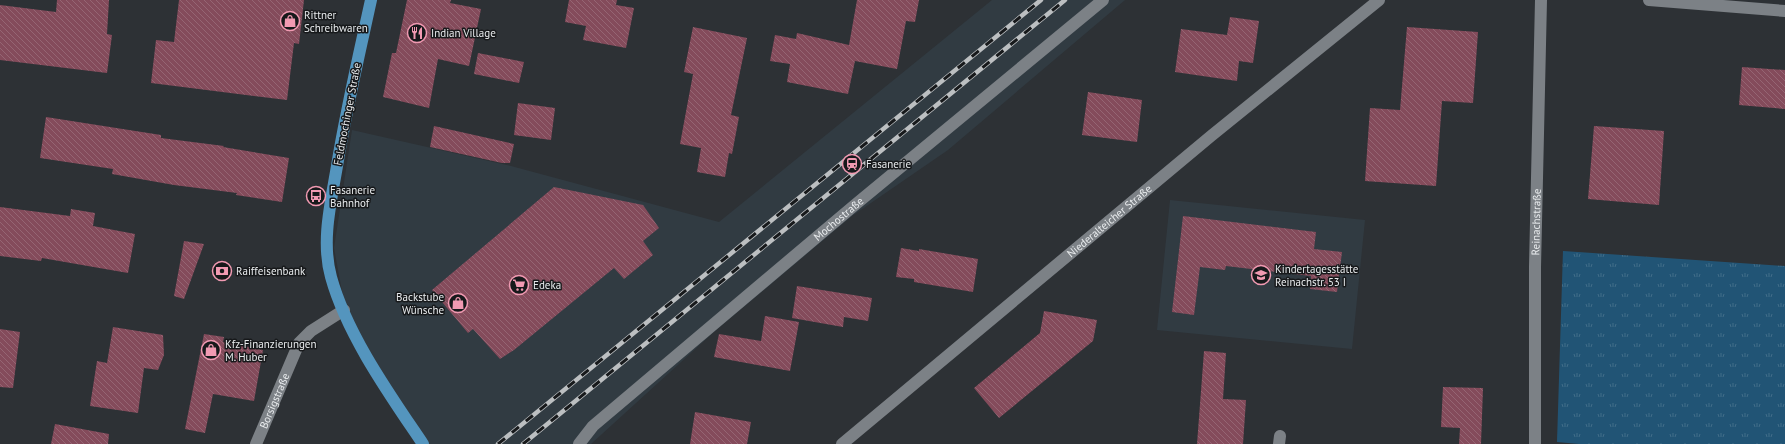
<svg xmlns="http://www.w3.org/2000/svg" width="1785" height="444" viewBox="0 0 1785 444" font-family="'PT Sans',sans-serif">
  <defs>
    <pattern id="grass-tufts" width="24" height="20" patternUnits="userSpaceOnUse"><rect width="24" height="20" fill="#215475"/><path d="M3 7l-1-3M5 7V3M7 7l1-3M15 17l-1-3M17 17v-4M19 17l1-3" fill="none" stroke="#416d89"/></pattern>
    <pattern id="building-back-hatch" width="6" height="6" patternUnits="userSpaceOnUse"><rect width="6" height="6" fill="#844b5b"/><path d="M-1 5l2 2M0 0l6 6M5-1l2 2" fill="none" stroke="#956573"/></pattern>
  </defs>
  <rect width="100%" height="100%" fill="#2d3135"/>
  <g fill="#313b42">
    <path d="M992 0H1125L948 150 852 216 714 332 591 444H420L350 335 334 248 352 130 511 166 719 222Z"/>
    <path d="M1170 200 1365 220 1352 349 1157 330Z"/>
  </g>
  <path fill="url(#grass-tufts)" d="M1563 251 1785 266V444H1579L1557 442Z"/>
  <g fill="url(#building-back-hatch)">
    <path d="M57 0H109L107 34 112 35 107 73 0 60V5L56 12Z"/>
    <path d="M179 0H304L299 44 294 43 287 100 151 83 156 40 174 42Z"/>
    <path d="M407 0H451L450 3 481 9 469 66 438 59 429 108 383 97 392 53H396Z"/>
    <path d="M569 0H617L616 5 634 8 626 48 583 40 586 26 565 22Z"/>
    <path d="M857 0H919L915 22 906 21 897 69 855 61 848 94 787 82 790 64 770 61 775 35 796 39 797 33 849 45Z"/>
    <path d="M1230 17 1259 21 1253 63 1239 61 1237 81 1175 72 1181 29 1227 35Z"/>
    <path d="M693 27 747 38 731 115 739 117 732 154 729 153 725 177 697 172 701 148 680 144 693 74 684 72Z"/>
    <path d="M1407 27 1478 32 1473 103 1442 101 1436 186 1365 181 1370 108 1400 110Z"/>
    <path d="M478 53 524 62 519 83 474 74Z"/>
    <path d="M1742 67 1785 70V109L1739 105Z"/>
    <path d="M1088 92 1142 100 1137 142 1082 135Z"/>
    <path d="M518 103 555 108 551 140 514 135Z"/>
    <path d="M46 117 161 135V138L224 146 223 147 289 158 282 202 236 195 237 193 174 185 112 174 113 169 40 158Z"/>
    <path d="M434 126 514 144 510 163H502L430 147Z"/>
    <path d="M1594 126 1664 131 1659 205 1588 199Z"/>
    <path d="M554 187 643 205 659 228 643 241 653 255 624 279 614 268 514 350 500 359 473 329 468 333 432 290Z"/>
    <path d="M0 207 70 216 71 209 95 213 93 226 135 234 128 273 42 258 41 261 0 256Z"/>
    <path d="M1183 216 1316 232 1314 249 1342 252 1337 292 1310 289 1311 276 1226 266 1225 270 1200 267 1194 315 1172 312Z"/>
    <path d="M184 241 204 244 184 299 174 296Z"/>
    <path d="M901 248 919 251V249L978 259 973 292 914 282V279L896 277Z"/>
    <path d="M797 286 872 298 868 321 844 317 843 327 792 318Z"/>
    <path d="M1044 311 1097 320 1093 341 999 418 974 388 1040 333Z"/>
    <path d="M765 316 799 322 790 371 714 357 719 334 761 341Z"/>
    <path d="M113 327 163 335 164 355 158 370 144 368 138 413 90 406 97 361 107 363Z"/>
    <path d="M0 329 20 332 13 388 0 387Z"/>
    <path d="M204 334 224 337 223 342 263 350 254 401 213 394 205 433 185 429Z"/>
    <path d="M1204 351 1226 353 1223 399 1246 400 1243 444H1197Z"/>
    <path d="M1443 387 1483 388 1481 444H1459L1460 428 1441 427Z"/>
    <path d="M695 412 751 422 747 444H690Z"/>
    <path d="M55 424 109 434 108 444H51Z"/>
  </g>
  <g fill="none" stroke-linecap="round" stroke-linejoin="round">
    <g stroke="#7c8186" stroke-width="12">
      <path d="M1649 0 1785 11"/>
      <path id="s1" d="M256 444 299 343 311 331 344 310"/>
      <path id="s2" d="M579 444 593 426 856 204 1103 0"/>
      <path id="s3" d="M842 444 1211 136 1379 0"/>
      <path d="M1279 444 1280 436"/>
      <path id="s4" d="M1535 444V267L1541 0"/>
    </g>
    <path stroke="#5495be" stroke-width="12" d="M371 0C359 55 346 110 337 166 331 202 321 241 331 277 347 335 390 395 423 444"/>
    <defs>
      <g id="rail">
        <path d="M498 444 1041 0"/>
        <path d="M523 444 1065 0"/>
      </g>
    </defs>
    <use href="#rail" stroke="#bcbfc1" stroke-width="4.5"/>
    <use href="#rail" stroke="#17191b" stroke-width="3" stroke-dasharray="9" stroke-linecap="butt"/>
  </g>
  <defs>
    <symbol id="shop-ring" viewBox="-11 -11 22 22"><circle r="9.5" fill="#17191b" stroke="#f19ab2" stroke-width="1.5"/><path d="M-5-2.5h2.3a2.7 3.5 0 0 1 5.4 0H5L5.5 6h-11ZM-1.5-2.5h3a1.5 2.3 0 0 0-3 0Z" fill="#f19ab2"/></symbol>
    <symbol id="restaurant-ring" viewBox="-11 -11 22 22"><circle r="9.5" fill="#17191b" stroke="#f19ab2" stroke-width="1.5"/><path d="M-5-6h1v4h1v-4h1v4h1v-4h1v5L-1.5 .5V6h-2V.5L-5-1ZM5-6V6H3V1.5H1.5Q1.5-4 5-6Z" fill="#f19ab2"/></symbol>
    <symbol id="station-ring" viewBox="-11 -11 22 22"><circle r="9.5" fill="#17191b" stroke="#f19ab2" stroke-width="1.5"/><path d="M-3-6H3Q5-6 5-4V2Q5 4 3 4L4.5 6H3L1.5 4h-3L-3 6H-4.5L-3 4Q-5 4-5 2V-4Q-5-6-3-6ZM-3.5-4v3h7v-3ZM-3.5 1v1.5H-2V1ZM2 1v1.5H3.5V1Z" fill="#f19ab2"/></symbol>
    <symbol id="bus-ring" viewBox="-11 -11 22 22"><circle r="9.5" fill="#17191b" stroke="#f19ab2" stroke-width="1.5"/><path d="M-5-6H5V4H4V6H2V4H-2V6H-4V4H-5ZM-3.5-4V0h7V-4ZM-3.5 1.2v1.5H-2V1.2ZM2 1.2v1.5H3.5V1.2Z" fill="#f19ab2"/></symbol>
    <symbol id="bank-ring" viewBox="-11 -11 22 22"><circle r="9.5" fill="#17191b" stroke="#f19ab2" stroke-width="1.5"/><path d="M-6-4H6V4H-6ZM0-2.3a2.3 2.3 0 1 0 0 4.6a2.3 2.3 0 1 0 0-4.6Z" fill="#f19ab2"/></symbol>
    <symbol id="school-ring" viewBox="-11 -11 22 22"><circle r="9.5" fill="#17191b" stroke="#f19ab2" stroke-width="1.5"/><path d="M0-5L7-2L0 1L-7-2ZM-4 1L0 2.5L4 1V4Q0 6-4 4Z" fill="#f19ab2"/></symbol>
    <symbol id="supermarket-ring" viewBox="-11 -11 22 22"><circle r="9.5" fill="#17191b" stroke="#f19ab2" stroke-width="1.5"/><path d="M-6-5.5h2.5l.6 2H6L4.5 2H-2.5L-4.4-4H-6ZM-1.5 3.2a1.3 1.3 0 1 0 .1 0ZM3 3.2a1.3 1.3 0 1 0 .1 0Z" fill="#f19ab2"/></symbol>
  </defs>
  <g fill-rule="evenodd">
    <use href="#shop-ring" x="279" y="10" width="22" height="22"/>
    <use href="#restaurant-ring" x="406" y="22" width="22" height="22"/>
    <use href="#station-ring" x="841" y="153" width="22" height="22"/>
    <use href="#bus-ring" x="305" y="185" width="22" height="22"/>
    <use href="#bank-ring" x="211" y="260" width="22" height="22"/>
    <use href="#school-ring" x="1250" y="264" width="22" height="22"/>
    <use href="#supermarket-ring" x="508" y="274" width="22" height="22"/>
    <use href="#shop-ring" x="447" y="292" width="22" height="22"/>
    <use href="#shop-ring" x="200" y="339" width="22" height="22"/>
  </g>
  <g text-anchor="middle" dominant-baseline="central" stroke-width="3" stroke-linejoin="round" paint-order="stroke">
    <g font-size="11" fill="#e8ebed" stroke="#17191b" text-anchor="start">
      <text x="304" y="15">Rittner<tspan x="304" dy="13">Schreibwaren</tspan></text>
      <text x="431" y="33">Indian Village</text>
      <text x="866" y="164">Fasanerie</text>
      <text x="330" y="190">Fasanerie<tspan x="330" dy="13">Bahnhof</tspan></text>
      <text x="1275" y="269">Kindertagesstätte<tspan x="1275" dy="13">Reinachstr. 53 I</tspan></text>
      <text x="236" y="271">Raiffeisenbank</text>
      <text x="533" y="285">Edeka</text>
      <text x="444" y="297" text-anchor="end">Backstube<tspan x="444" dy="13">Wünsche</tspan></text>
      <text x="225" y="344">Kfz-Finanzierungen<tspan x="225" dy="13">M. Huber</tspan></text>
    </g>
    <g font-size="11" fill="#e8ebed" stroke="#17191b">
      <text transform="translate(347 114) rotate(-79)">Feldmochinger Straße</text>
      <text stroke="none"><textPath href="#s2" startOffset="344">Mochostraße</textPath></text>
      <text stroke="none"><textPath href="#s3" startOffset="348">Niederalteicher Straße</textPath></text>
      <text stroke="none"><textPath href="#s4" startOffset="222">Reinachstraße</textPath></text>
      <text stroke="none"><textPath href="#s1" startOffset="47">Borsigstraße</textPath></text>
    </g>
  </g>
</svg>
